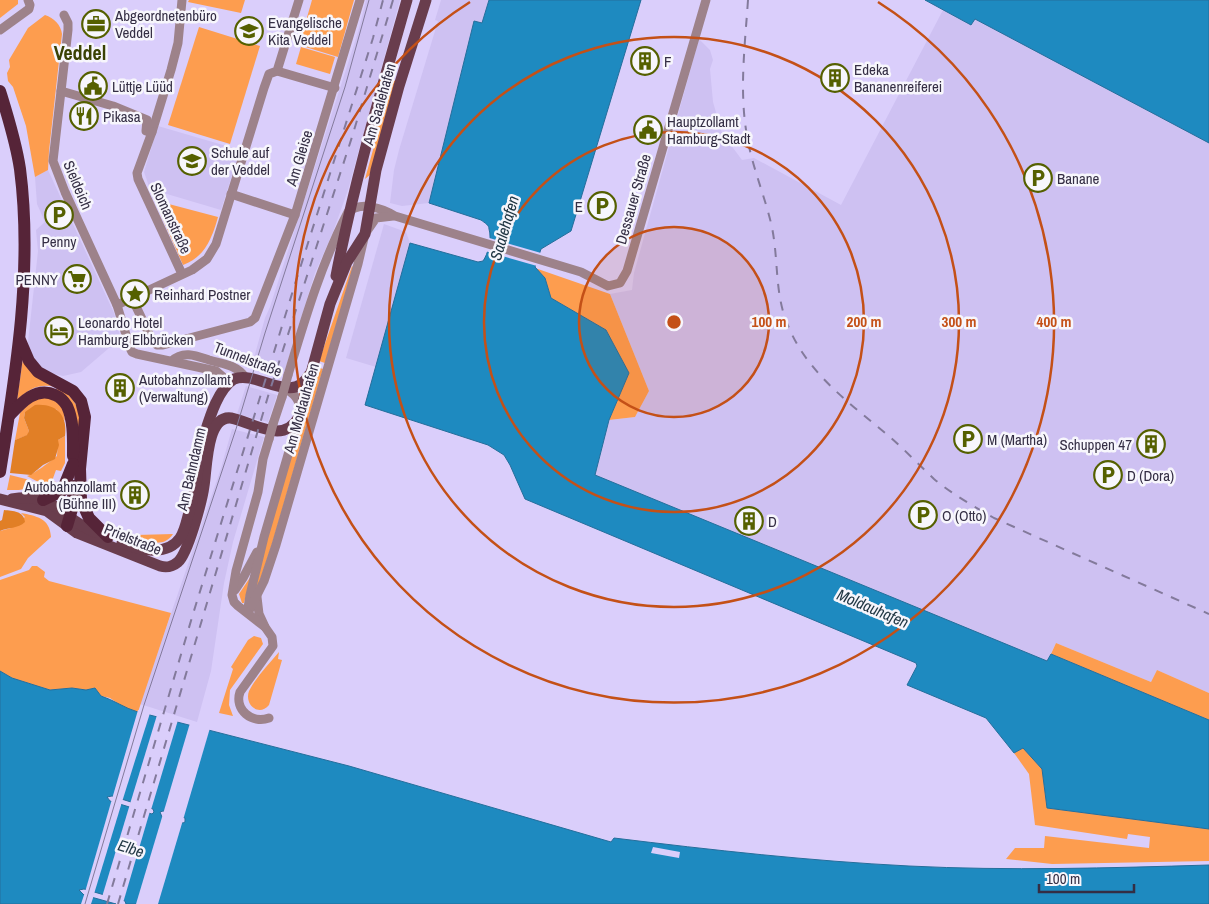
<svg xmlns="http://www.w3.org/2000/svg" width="1209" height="904" viewBox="0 0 1209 904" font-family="'Archivo Narrow',sans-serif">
  <rect width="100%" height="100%" fill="#dacefb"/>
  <g fill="#cec1f2">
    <path d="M366 0H400L348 190 333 232 315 273 284 373 252 365 265 318 270 307 358 32Z"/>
    <path d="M441 0H489L482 23 474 21 429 203 402 206 390 203 394 170 399 150 438 21 435 20Z"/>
    <path d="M943 10 971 25 975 18 1209 143V693L1157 670 1151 682 1056 643 1047 661 595 475 609 420 635 417 649 391 610 294 632 290 634 273 699 39 710 50 713 60 710 69 713 102 722 133 742 160 754 158 841 205Z"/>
    <path d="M158 126 240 150 221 210 150 189 144 172Z"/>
    <path d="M48 170 114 313 122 344 109 348 81 372 63 376 50 373 37 364 29 348 28 342 38 251 36 230 45 222 37 204 35 177Z"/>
    <path d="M384 224 406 232 410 243 376 367 346 358Z"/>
    <path d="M246 386 277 395 268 422 237 414Z"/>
    <path d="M232 429 264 437 233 542 224 583 211 671 197 722 140 704 221 468Z"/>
  </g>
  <g fill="#fd9d4f">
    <path d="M0 0H18V4L0 18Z"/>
    <path d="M189 0H245L241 13 188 2Z"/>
    <path d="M312 0H354L338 57 299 45Z"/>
    <path d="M45 15C54 18 61 25 62 34L49 151 48 170 35 177 26 126 13 87 8 81 7 73 10 67 9 60 28 28Z"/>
    <path d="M199 27 260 46 230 144 168 125Z"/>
    <path d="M301 47 335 57 330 74 296 64Z"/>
    <path d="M393 80 397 82 371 174 365 179 376 139 377 127 383 106Z"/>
    <path d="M165 203 218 217C212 238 205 257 183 265L158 208Z"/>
    <path d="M352 266 353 267 325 363 319 361Z"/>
    <path d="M535 268 610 294 649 391 635 417 609 420 629 373 606 330 551 298 545 278Z"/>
    <path d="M23 358C39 371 72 391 79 411 80 417 79 424 79 431L56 387C39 383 30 388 17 400Z"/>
    <path d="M317 367 323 369 273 541 259 583 253 595 264 550Z"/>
    <path d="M34 398H50L63 406 65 421 56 409 25 412 24 418 29 431 28 435 15 440 20 413Z"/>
    <path d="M65 436V463L61 471 56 470 52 481 56 482 53 486 42 484 27 476C34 474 51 461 57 456L58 440Z"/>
    <path d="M10 475 26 479 40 486 19 490H7Z"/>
    <path d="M21 513C36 516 50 518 51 537L28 558 21 569 0 577V531L11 528 25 517Z"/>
    <path d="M173 534C164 548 148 542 136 537V535Z"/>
    <path d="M32 566H37L45 572 44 577 49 581 171 613 138 712 126 709 110 698 101 696 95 688 86 690 72 688 50 690 12 678 0 671V580L29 570Z"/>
    <path d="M251 576 244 603H242L239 594Z"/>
    <path d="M254 636 261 638 263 644 230 690 229 705 233 716 219 713 233 669 231 667 248 640Z"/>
    <path d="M1056 643 1151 682 1157 670 1209 693V720L1051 654Z"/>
    <path d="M279 652 278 659 282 660 269 705C259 717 244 705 249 691 256 677 269 664 279 652Z"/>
    <path d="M1023 748 1042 769 1047 808 1209 829V861L1052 864 1006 859 1015 848H1044L1045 836 1149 848 1150 837 1128 834 1127 839 1035 825 1029 774 1014 753Z"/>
  </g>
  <g fill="#e17f26">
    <path d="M35 405C56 403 68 415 65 436L58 440 59 445 55 459 43 465 31 475 10 473 15 440 27 435 29 431 24 418 25 412Z"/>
    <path d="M4 510C13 511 24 511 25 522 18 529 8 527 0 531V521L2 520Z"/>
  </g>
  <g fill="#1e8ac0" stroke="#256e9b" fill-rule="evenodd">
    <path d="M489 0H641L571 231 541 249 535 267 545 278 551 298 606 330 629 373 609 420 595 475 1047 661 1051 654 1209 720V829L1047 808 1042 769 1023 748 1014 753 986 718 907 685 917 666 916 663 525 499 510 465 504 455 488 445 365 405 410 243 478 262 483 261C488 254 492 239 489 229 489 225 485 223 481 220L429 203 474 21 482 23Z"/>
    <path d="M925 0H1209V143L975 19 971 25Z"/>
    <path d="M0 671 12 678 50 690 72 688 86 690 95 688 101 696C114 700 124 708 138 712L349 766 611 842 614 838C712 850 810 861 909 866 1009 871 1109 868 1209 865V904H126L125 901 84 889 79 890 84 895 116 904H0ZM112 796 153 809 154 812 152 814 110 801 107 797ZM163 811 185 818V822L183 823 162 817 160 812Z"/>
  </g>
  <g fill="#dacefb">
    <path d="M486 237 541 253 537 266 485 251Z"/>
    <path d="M138 710 150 713 122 802 112 799Z"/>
    <path d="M157 715 178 720 151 810 130 804Z"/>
    <path d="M190 723 210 728 183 820 163 814Z"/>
    <path d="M112 799 122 802 94 894 85 892Z"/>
    <path d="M130 804 150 811 123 903 102 897Z"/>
    <path d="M163 814 183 820 158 904H136Z"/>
    <path d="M653 847 680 852 679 858 651 853Z"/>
    <path d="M85 892 94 895 91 904H81Z"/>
  </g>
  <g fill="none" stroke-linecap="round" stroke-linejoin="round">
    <g stroke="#9d828a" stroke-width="9">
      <path d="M182 0 178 43 171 70 152 132 137 173 138 179 182 274"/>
      <path d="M64 15 68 23V30L53 161 65 192 117 305 130 348 132 352 137 354 216 371 223 377 226 387"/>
      <path d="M0 30 29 9 30 5 28 0"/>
      <path d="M277 71 335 88"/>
      <path d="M61 91 113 106 147 120 146 131 152 132"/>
      <path d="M231 194 295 215"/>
      <path d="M132 298 152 340 157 345H163L250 322 255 318 295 215 360 0"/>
      <path d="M117 305 192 270 207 259 216 244 264 88 269 74 277 71 299 0"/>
      <path d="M172 361C183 350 197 356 209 360 222 364 236 364 245 377"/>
      <path d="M288 375C305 319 321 264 348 212 361 201 382 208 395 216L581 272 608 286 620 283 627 271 706 0"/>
      <path d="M273 424 282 397"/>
      <path d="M235 590 243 578 257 552"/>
      <path d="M257 597 259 614 265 627 272 637 273 646 240 692C234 710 252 724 269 718"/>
      <path d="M248 608 250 595 264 537 299 417C301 403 298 396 286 389"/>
      <path d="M248 613 264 581 276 545 358 264 365 234 376 218 393 216"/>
      <path d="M265 627 238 606 234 602 232 595 236 571 258 492 263 459 269 439"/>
    </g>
    <g stroke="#693d4d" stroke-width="11">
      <path d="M336 276C354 182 381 91 407 0"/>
      <path d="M203 439C209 420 217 390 234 379 258 370 292 406 309 375"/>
      <path d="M0 499 47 511 77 533 160 566C167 568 172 567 178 562 188 553 202 501 204 486 207 470 206 415 231 418 255 423 283 445 299 417L330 304 347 262 365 234 376 170 399 86 426 0"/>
      <path d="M12 499C55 491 61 519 95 532"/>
      <path d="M122 543C139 550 167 557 180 538 184 532 186 524 188 516 193 500 197 484 198 467"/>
    </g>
    <g stroke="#562438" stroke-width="12">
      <path d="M0 91C8 117 16 142 20 169 33 269 16 373 0 472"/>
      <path d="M20 340 29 361 38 372 73 391 81 401 85 417 80 469 81 500 89 518 108 537"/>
      <path d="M9 416C21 403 36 386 55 395 60 397 64 401 67 406 74 421 73 440 73 456"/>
      <path d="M43 500 62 491 73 464"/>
      <path d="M67 526 72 509 74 486"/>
    </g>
    <path stroke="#837a9b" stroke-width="1" d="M85 904 144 705 236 429 265 333 345 87 369 0"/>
    <g stroke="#837a9b" stroke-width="2" stroke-dasharray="9 9" stroke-linecap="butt">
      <path d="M748 0C745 45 739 91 747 136 752 166 764 194 771 223 779 257 774 291 787 323 806 373 851 404 890 437 905 450 919 465 934 479 952 494 973 506 994 518L1209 614"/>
      <path d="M107 904 193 614 295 284 373 38 383 0"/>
      <path d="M118 904 269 393 352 137 393 0"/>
    </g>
    <g stroke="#9d828a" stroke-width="9">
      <path d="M282 397 288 375"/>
      <path d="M269 439 273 424"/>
    </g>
  </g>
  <circle cx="674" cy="322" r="95" fill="#c45017" fill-opacity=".12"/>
  <g fill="none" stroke="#c45017" stroke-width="2.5">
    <circle cx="674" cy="322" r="95"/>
    <circle cx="674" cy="322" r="190"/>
    <circle cx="674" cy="322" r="285"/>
    <path d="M878 2A380 380 0 1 1 470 2"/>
  </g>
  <defs>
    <symbol id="office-ring" viewBox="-11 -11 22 22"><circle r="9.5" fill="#f7f6fc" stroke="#556000" stroke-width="1.5"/><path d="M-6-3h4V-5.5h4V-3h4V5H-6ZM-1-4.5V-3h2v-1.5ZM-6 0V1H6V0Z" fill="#556000"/></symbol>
    <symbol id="school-ring" viewBox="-11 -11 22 22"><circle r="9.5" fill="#f7f6fc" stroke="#556000" stroke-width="1.5"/><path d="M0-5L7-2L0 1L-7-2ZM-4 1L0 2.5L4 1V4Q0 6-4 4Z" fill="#556000"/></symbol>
    <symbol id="building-ring" viewBox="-11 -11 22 22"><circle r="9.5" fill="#f7f6fc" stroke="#556000" stroke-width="1.5"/><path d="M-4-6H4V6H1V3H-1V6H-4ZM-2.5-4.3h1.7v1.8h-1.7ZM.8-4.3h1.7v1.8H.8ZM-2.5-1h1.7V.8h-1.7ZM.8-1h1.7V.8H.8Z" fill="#556000"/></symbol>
    <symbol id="civic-ring" viewBox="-11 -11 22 22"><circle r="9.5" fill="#f7f6fc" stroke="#556000" stroke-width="1.5"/><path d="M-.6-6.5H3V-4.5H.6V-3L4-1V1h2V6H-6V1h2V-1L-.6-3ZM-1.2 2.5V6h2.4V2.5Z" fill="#556000"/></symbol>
    <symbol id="restaurant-ring" viewBox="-11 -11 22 22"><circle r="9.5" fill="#f7f6fc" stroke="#556000" stroke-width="1.5"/><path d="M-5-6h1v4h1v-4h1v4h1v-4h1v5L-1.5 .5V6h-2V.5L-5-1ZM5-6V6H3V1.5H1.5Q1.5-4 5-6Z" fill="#556000"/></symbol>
    <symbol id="parking-ring" viewBox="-11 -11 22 22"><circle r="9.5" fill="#f7f6fc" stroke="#556000" stroke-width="1.5"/><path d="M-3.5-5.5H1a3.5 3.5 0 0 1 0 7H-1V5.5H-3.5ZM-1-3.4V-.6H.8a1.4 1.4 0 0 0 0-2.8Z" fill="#556000"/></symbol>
    <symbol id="supermarket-ring" viewBox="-11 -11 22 22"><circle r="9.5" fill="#f7f6fc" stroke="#556000" stroke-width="1.5"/><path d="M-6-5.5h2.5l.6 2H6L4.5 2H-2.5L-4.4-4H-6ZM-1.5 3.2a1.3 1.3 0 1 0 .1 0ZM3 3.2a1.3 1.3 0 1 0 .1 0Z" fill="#556000"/></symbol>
    <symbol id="sight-ring" viewBox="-11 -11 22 22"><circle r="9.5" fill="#f7f6fc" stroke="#556000" stroke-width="1.5"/><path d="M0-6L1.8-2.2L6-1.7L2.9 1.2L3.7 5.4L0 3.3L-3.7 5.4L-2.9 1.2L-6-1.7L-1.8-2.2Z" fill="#556000"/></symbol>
    <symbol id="hotel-ring" viewBox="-11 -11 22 22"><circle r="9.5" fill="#f7f6fc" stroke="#556000" stroke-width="1.5"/><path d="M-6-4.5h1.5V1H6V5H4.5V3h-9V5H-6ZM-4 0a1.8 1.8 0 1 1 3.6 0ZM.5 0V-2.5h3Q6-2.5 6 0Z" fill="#556000"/></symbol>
  </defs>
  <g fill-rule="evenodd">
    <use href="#office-ring" x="80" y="8" width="32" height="32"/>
    <use href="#school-ring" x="233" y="15" width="32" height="32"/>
    <use href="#building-ring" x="629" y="45" width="32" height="32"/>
    <use href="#building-ring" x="819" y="62" width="32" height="32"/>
    <use href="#civic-ring" x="77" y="70" width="32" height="32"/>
    <use href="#restaurant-ring" x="68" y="100" width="32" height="32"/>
    <use href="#civic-ring" x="632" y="114" width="32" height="32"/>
    <use href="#school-ring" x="176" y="145" width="32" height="32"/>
    <use href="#parking-ring" x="1022" y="162" width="32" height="32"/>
    <use href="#parking-ring" x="586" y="190" width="32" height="32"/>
    <use href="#parking-ring" x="43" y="199" width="32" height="32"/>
    <use href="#supermarket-ring" x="61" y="263" width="32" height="32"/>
    <use href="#sight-ring" x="119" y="278" width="32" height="32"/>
    <use href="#hotel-ring" x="43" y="315" width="32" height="32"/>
    <use href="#building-ring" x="104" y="372" width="32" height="32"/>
    <use href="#parking-ring" x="952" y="423" width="32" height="32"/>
    <use href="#building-ring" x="1135" y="428" width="32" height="32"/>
    <use href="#parking-ring" x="1092" y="459" width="32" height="32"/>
    <use href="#building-ring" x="119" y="479" width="32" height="32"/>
    <use href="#parking-ring" x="907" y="499" width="32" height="32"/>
    <use href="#building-ring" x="733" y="505" width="32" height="32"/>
  </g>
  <g text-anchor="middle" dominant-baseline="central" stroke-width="5" stroke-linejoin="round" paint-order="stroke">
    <g font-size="15" fill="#342e44" stroke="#f7f6fc" text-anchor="start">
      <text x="115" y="15">Abgeordnetenbüro<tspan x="115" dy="17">Veddel</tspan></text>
      <text x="268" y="22">Evangelische<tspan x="268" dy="17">Kita Veddel</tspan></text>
      <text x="664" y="61">F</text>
      <text x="854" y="69">Edeka<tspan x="854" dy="17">Bananenreiferei</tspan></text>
      <text x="112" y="86">Lüttje Lüüd</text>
      <text x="103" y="116">Pikasa</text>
      <text x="667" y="121">Hauptzollamt<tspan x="667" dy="17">Hamburg-Stadt</tspan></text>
      <text x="211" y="152">Schule auf<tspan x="211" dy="17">der Veddel</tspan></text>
      <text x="1057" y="178">Banane</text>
      <text x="583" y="206" text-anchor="end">E</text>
      <text x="59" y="241" text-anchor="middle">Penny</text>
      <text x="58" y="279" text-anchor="end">PENNY</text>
      <text x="154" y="294">Reinhard Postner</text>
      <text x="78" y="322">Leonardo Hotel<tspan x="78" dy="17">Hamburg Elbbrücken</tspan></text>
      <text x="139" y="379">Autobahnzollamt<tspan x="139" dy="17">(Verwaltung)</tspan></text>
      <text x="987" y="439">M (Martha)</text>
      <text x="1132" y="444" text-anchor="end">Schuppen 47</text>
      <text x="1127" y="475">D (Dora)</text>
      <text x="116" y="486" text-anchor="end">Autobahnzollamt<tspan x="116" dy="17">(Bühne III)</tspan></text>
      <text x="942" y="515">O (Otto)</text>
      <text x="768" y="521">D</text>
    </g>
    <g font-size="15" fill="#342e44" stroke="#f7f6fc">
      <text transform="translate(379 104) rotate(-74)">Am Saalehafen</text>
      <text transform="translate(299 158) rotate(-73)">Am Gleise</text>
      <text transform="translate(78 185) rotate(67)">Sieldeich</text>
      <text transform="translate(633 199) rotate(-74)">Dessauer Straße</text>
      <text transform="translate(171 218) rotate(65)">Slomanstraße</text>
      <text transform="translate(248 359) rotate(21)">Tunnelstraße</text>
      <text transform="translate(301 408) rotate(-74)">Am Moldauhafen</text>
      <text transform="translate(191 469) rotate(-77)">Am Bahndamm</text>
      <text transform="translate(133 539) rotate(22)">Prielstraße</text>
    </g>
    <g font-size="16" font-style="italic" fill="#1f3542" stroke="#f7f6fc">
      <text transform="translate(504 228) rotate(-74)">Saalehafen</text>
      <text transform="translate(873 608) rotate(23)">Moldauhafen</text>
      <text transform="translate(131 848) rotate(18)">Elbe</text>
    </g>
    <g font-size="20" font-weight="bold" fill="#3a4204" stroke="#f7f6fc">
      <text x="80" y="52">Veddel</text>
    </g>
  </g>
  <circle cx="674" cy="322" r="8" fill="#c45017" stroke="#f7f6fc" stroke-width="2.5"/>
  <g font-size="15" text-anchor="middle" font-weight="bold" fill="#c45017" stroke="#f7f6fc" stroke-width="5" stroke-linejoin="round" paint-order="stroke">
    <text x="769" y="327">100 m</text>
    <text x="864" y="327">200 m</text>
    <text x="959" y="327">300 m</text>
    <text x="1054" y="327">400 m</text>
  </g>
  <path d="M1039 884v8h95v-8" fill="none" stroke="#342e44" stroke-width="2.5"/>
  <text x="1046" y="884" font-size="15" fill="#342e44" stroke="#f7f6fc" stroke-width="4" paint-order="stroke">100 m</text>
</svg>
